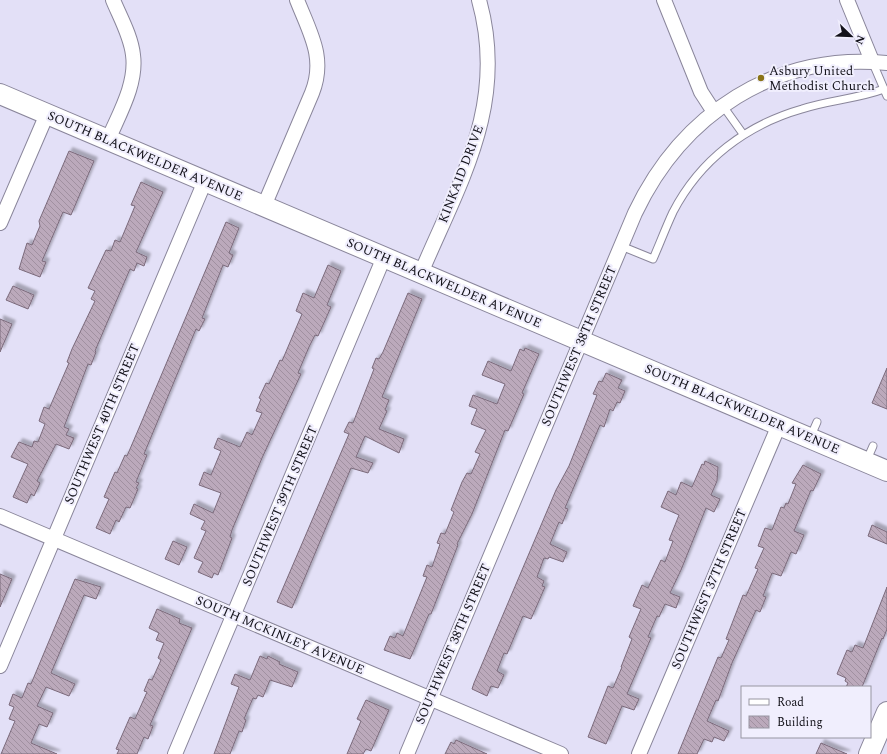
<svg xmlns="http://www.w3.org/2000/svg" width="887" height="754" viewBox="0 0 887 754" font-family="Spectral,serif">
  <defs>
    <pattern id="building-back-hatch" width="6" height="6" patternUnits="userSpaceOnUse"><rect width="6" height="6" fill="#bba9bb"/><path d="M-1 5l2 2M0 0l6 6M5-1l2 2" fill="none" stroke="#a090a0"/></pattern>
    <filter id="shadow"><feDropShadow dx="3.5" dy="-3.5" stdDeviation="1" flood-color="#0004"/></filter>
  </defs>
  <rect width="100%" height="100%" fill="#e3e0f7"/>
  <g fill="url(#building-back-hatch)" stroke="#7b6a7b" filter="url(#shadow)">
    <path d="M69 151 94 161 71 215 63 212 42 261 46 262 40 277 19 269 27 243 32 245 40 226 39 221Z"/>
    <path d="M141 182 163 192 136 252 147 257 144 266 137 263 134 271 130 269 95 351 96 352 91 365 88 364 64 427 69 429 66 435 74 438 69 449 56 444 37 481 40 483 34 496 31 494 27 503 13 497 28 464 11 457 19 442 32 447 34 441 38 442 45 424 39 421 44 407 49 409 69 363 67 362 72 349 95 301 91 299 95 291 88 288 106 250 111 251 115 240 120 242 135 206 131 205Z"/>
    <path d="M226 222 239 228 229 253 233 255 228 267 223 265 202 318 205 319 199 331 196 329 144 454 147 455 136 482 139 483 136 488 138 489 130 508 126 507 119 522 116 520 110 534 96 528 109 499 104 497 115 472 117 473 125 455 127 456 139 428Z"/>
    <path d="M328 265 341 271 327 305 331 307 318 336 315 335 309 347 298 373 301 374 262 458 232 530 230 537 232 538 218 575 214 573 212 578 198 572 203 562 194 558 206 531 201 529 205 521 190 514 194 504 213 513 221 493 199 485 204 472 211 475 221 451 214 448 218 438 240 447 247 432 252 435 262 413 256 411 261 399 259 398 266 383 269 384 280 360 282 361 302 314 296 311 303 293 314 298Z"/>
    <path d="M13 286 34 295 28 309 6 300Z"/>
    <path d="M408 293 422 299 382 397 389 400 385 410 387 411 379 429 404 439 399 453 365 436 356 457 373 463 368 473 351 468 292 608 277 602 349 434 344 432 349 422 353 423 374 369 372 368 376 358 379 359 383 352Z"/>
    <path d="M0 319 12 324 0 352Z"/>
    <path d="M525 348 539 354 522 393 524 394 508 431 505 430 472 514 457 544 458 545 431 614H429L410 659 384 650 390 636 395 638 397 633 403 636 427 577 423 576 427 565 432 567 440 544 437 543 441 533 445 534 454 512 451 510 462 482 467 473 471 474 480 454 475 452 486 430 471 424 477 409 469 406 473 395 497 404 505 384 482 375 488 361 511 371 520 349 524 351Z"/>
    <path d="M887 368V409L872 403Z"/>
    <path d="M606 373 622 380 618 388 625 391 620 403 617 402 613 411 610 409 604 427 600 425 565 508 568 509 562 524 559 522 550 544 567 552 563 562 549 557 548 559 544 558 537 577 544 581 542 586 545 587 531 619 523 616 507 654 504 653 497 671 504 675 498 688 491 686 487 696 472 689 474 683 556 490 569 466 597 395 593 394 599 381 602 382Z"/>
    <path d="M705 461 718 467 717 481 711 495 720 499 714 512 706 508 681 570 670 593 680 597 676 608 665 604 659 617 657 616 648 637 651 638 627 694 639 699 634 710 622 706 606 744 588 737 608 686 613 688 622 667H621L632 639 629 637 641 609 633 606 642 585 648 588 661 560 665 562 673 541 669 540 679 515 661 507 668 491 676 495 681 482 692 487 702 464 704 465Z"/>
    <path d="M803 465 821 474 813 491 811 490 794 531 804 535 796 554 791 552 781 576 772 573 763 596 766 597 760 612 756 610 732 663 718 701 716 700 707 721 729 731 724 741 714 737 712 742 704 739 697 754H678L718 657 721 658 729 640 726 639 743 595 746 596 758 569 755 568 764 548 758 546 765 528 772 530 781 507 784 508 786 503 788 504 796 484 792 483Z"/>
    <path d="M872 525 887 532V544L868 536Z"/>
    <path d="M173 541 187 547 179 565 165 559Z"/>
    <path d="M0 574 12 579 0 607Z"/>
    <path d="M75 579 101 587 96 599 84 595 51 673 75 684 69 696 46 687 37 706 53 713 47 727 39 724 31 743 57 754H1L15 721 9 719 14 707 9 705 13 694 22 698 28 683 31 684Z"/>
    <path d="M887 587V629L883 639 882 638 862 687H846L848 683 845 681 846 678 837 674 847 650 852 652 855 645 863 648Z"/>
    <path d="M157 609 180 619 179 623 192 628 150 725 153 726 148 739 144 737 137 754H117L119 750 116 749 130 717 135 719 147 692 144 691 149 679 152 680 161 660 158 658 164 643 156 640 159 633 149 628Z"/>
    <path d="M260 656 267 659 268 656 280 662 279 664 298 672 292 687 270 680 263 697 258 695 256 699 253 698 244 719 246 720 242 732 239 731 230 754H214L239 687 231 684 235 674 250 680Z"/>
    <path d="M366 700 389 710 371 751 366 749 363 754H347L361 721 357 719Z"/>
    <path d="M456 740 487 754H445L451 742 454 744Z"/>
    <path d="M821 743 847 754H816Z"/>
  </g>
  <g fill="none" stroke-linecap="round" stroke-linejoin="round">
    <defs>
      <g id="lane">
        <path d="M872 61 887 96"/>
        <path d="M723 106 743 134"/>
        <path d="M621 246 653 259C660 243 666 227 673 212 700 160 746 125 802 109 829 100 857 99 884 89"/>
        <path d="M810 438 817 422"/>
        <path d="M866 462 873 446"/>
      </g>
      <g id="street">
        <path d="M664 0 701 92 714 112"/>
        <path d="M847 0 872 61"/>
        <path d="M108 140C119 114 137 84 133 55 131 36 120 17 113 0"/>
        <path d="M264 206 312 93C326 58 310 33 297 0"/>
        <path d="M0 223 47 114"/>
        <path d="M421 273C460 181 508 104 479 0"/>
        <path d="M0 516 561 754"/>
        <path d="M0 666 205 181"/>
        <path d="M175 754 384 257"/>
        <path d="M407 754 635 213C682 114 775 52 887 63"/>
        <path d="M639 754 779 425"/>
      </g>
      <g id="secondary">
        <path d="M0 94 887 471"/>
        <path d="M869 754 887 712"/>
      </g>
    </defs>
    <use href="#lane" stroke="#8a869b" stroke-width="9"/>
    <use href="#street" stroke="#8a869b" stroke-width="16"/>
    <use href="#secondary" stroke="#8a869b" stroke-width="22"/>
    <use href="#lane" stroke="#fff" stroke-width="7"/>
    <use href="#street" stroke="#fff" stroke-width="14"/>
    <use href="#secondary" stroke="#fff" stroke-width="20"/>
  </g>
  <circle fill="#8a7417" stroke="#f0eefd" stroke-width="1.5" cx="761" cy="78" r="4"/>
  <g text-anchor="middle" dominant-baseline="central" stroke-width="4" stroke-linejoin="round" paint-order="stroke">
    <g font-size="13" fill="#121119" stroke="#f0eefd" text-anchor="start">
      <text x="769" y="71">Asbury United<tspan x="769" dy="15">Methodist Church</tspan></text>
    </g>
    <g font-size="13" fill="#121119" stroke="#f0eefd">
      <text transform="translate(145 156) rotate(23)">SOUTH BLACKWELDER AVENUE</text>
      <text transform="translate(461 174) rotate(-69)">KINKAID DRIVE</text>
      <text transform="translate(444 283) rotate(23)">SOUTH BLACKWELDER AVENUE</text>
      <text transform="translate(579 346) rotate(-67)">SOUTHWEST 38TH STREET</text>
      <text transform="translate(742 409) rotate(23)">SOUTH BLACKWELDER AVENUE</text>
      <text transform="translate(102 424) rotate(-67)">SOUTHWEST 40TH STREET</text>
      <text transform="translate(280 506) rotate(-67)">SOUTHWEST 39TH STREET</text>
      <text transform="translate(709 589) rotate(-67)">SOUTHWEST 37TH STREET</text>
      <text transform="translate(280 635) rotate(23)">SOUTH MCKINLEY AVENUE</text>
      <text transform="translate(453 644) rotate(-67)">SOUTHWEST 38TH STREET</text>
    </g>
  </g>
  <rect x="741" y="686" width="130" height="52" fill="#f0eefd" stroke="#9796a2"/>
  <rect x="749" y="699" width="20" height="6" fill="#ffffff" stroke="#9796a2"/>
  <text x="777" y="706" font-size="12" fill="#121119">Road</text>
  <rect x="749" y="716" width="20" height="12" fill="url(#building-back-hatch)" stroke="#9796a2"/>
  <text x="777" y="726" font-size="12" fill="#121119">Building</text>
  <g transform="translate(851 36) rotate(113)" stroke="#f0eefd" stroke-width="3" paint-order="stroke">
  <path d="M0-3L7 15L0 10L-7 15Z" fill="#121119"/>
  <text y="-6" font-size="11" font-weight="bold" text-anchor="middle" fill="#121119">N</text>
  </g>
</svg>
